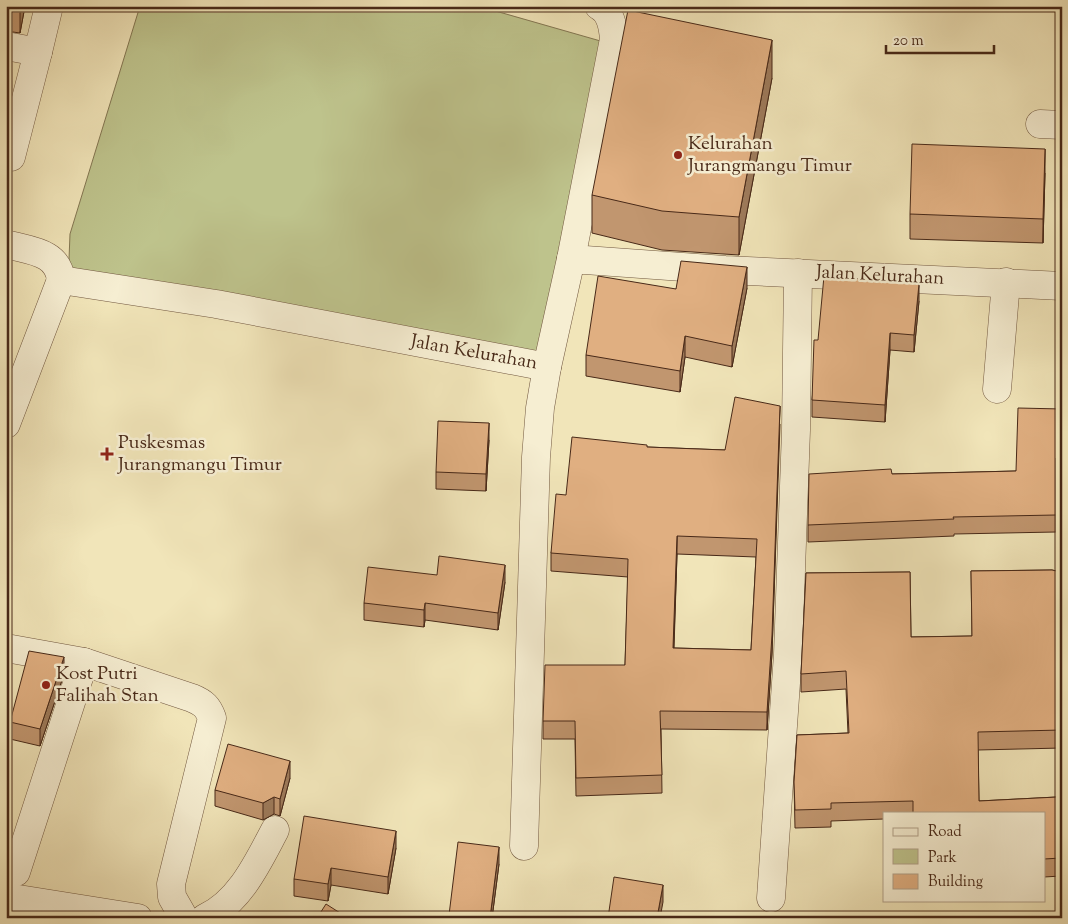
<svg xmlns="http://www.w3.org/2000/svg" width="1068" height="924" viewBox="0 0 1068 924" font-family="'Sorts Mill Goudy',serif">
  <rect width="100%" height="100%" fill="#f1e5b9"/>
  <filter id="stains"><feTurbulence type="fractalNoise" baseFrequency=".004" numOctaves="4"/><feColorMatrix values="0 0 0 0 .2 0 0 0 0 .09 0 0 0 0 .02 0 0 0 .5 -.17"/></filter>
  <radialGradient id="worn" r=".72"><stop offset=".6" stop-color="#630" stop-opacity="0"/><stop offset="1" stop-color="#630" stop-opacity=".3"/></radialGradient>
  <path fill="#bec38c" stroke="#837652" d="M140 6H478L611 44 542 372 68 285 70 234Z"/>
  <g fill="none" stroke-linecap="round" stroke-linejoin="round">
    <defs>
      <g id="minor">
        <path d="M6 46 38 52 49 6"/>
        <path d="M1040 124 1062 125"/>
        <path d="M11 157 38 52"/>
        <path d="M6 244C30 251 58 251 61 280"/>
        <path d="M571 259 614 39C613 27 611 12 599 6"/>
        <path d="M997 389 1006 282"/>
        <path d="M6 424 61 280 216 304 547 367 571 259 725 270 1062 286"/>
        <path d="M6 648 84 662 192 698C204 703 208 707 212 718L171 884 172 897 184 918"/>
        <path d="M524 846 536 457 540 408 547 367"/>
        <path d="M16 872 84 662"/>
        <path d="M6 897 138 918"/>
        <path d="M771 898 788 654 796 430 798 273"/>
        <path d="M205 918C240 902 258 862 275 830"/>
      </g>
    </defs>
    <use href="#minor" stroke="#725840" stroke-width="29"/>
    <use href="#minor" stroke="#f6eed2" stroke-width="28"/>
  </g>
  <g fill="#c1966f" stroke="#482918" fill-rule="evenodd">
    <path d="M6 6H25L20 33 6 31Z"/>
    <path d="M772 78 739 255 662 250 592 233V195Z"/>
    <path d="M1045 173 1043 243 910 239V214Z"/>
    <path d="M747 288 732 367 685 357 680 392 586 376V355L676 289Z"/>
    <path d="M919 301 914 352 890 350 885 422 812 417V400L818 340Z"/>
    <path d="M1062 409V475H1056V532L954 534V536L808 542V525L892 474 1016 471Z"/>
    <path d="M780 424 772 653 767 730 661 729 662 793 576 796 575 739H543V721L625 665 628 577 551 571V553L566 495 647 447 725 450ZM677 554 756 557 751 650 674 648Z"/>
    <path d="M489 440 486 491 436 489V472Z"/>
    <path d="M1052 570 1061 572 1062 748 978 750 979 801 1057 797 1061 858V876L1044 877V813H884V819L831 821V827L795 828 794 782 797 735 848 733 846 689 801 692V674L806 573 910 572 911 637 972 636 971 571Z"/>
    <path d="M505 582 498 630 425 620 424 627 364 620V603Z"/>
    <path d="M64 674 40 746 10 739V722Z"/>
    <path d="M290 778 280 816 274 814 263 820 215 806V790Z"/>
    <path d="M396 848 388 894 331 885 328 901 294 896V879Z"/>
    <path d="M499 864 492 918H449V915Z"/>
  </g>
  <g fill="#9d7a5a" stroke="#482918">
    <path d="M21 6H25L20 33V11Z"/>
    <path d="M772 40V78L739 255V217Z"/>
    <path d="M1045 149V173L1043 243V219Z"/>
    <path d="M747 267V288L732 367V346Z"/>
    <path d="M919 284V301L914 352V335Z"/>
    <path d="M890 333V350L885 422V405Z"/>
    <path d="M685 336V357L680 392V371Z"/>
    <path d="M780 406 772 653 767 730V712Z"/>
    <path d="M489 423V440L486 491V474Z"/>
    <path d="M677 536V554L673 667V648Z"/>
    <path d="M505 565V582L498 630V613Z"/>
    <path d="M425 603V620L424 627V610Z"/>
    <path d="M64 657V674L40 746V729Z"/>
    <path d="M290 761V778L280 816V799Z"/>
    <path d="M274 797V814L263 820V803Z"/>
    <path d="M396 831V848L388 894V877Z"/>
    <path d="M499 847V864L492 918H490Z"/>
    <path d="M331 868V885L328 901V884Z"/>
    <path d="M663 885V902L660 918H657Z"/>
  </g>
  <g fill="#e0af81" stroke="#482918" fill-rule="evenodd">
    <path d="M6 6H21L20 11 6 8Z"/>
    <path d="M628 10 772 40 739 217 662 211 592 195Z"/>
    <path d="M912 144 1045 149 1043 219 910 214Z"/>
    <path d="M681 261 747 267 732 346 685 336 680 371 586 355 598 276 676 289Z"/>
    <path d="M824 276 919 284 914 335 890 333 885 405 812 400 814 340H818Z"/>
    <path d="M735 397 780 406 772 635 767 712 660 711 662 775 576 778 575 721H543L545 665H625L628 559 551 553 556 494 566 495 572 437 647 445V447L725 450ZM677 536 757 539 751 650 673 648Z"/>
    <path d="M1018 408 1062 409V458H1056V515L953 517 954 519 808 525 809 474 891 469 892 474 1016 471Z"/>
    <path d="M438 421 489 423 486 474 436 472Z"/>
    <path d="M439 556 505 565 498 613 425 603 424 610 364 603 368 567 437 575Z"/>
    <path d="M1052 570 1061 572 1062 730 978 732 979 801 1057 797 1061 858 1044 859V813H913V801L831 803V809L795 810 794 782 797 735 849 733 846 671 801 674 806 573 910 572 911 637 972 636 971 571Z"/>
    <path d="M29 651 64 657 40 729 10 722Z"/>
    <path d="M228 744 290 761 280 799 274 797 263 803 215 790Z"/>
    <path d="M304 816 396 831 388 877 331 868 328 884 294 879Z"/>
    <path d="M458 842 499 847 490 918H471L449 915Z"/>
    <path d="M614 877 663 885 657 918H608Z"/>
    <path d="M326 904 348 918H317Z"/>
  </g>
  <g fill="#8f2418" stroke="#f6eed2" stroke-width="2">
    <circle cx="678" cy="155" r="5"/>
    <path d="M104.5 446.5h5v5h5v5h-5v5h-5v-5h-5v-5h5z"/>
    <circle cx="46" cy="685" r="5"/>
  </g>
  <g text-anchor="middle" dominant-baseline="central" stroke-width="5" stroke-linejoin="round" paint-order="stroke">
    <g font-size="19" fill="#482918" stroke="#f6eed2" text-anchor="start">
      <text x="688" y="144">Kelurahan<tspan x="688" dy="22">Jurangmangu Timur</tspan></text>
      <text x="118" y="443">Puskesmas<tspan x="118" dy="22">Jurangmangu Timur</tspan></text>
      <text x="56" y="674">Kost Putri<tspan x="56" dy="22">Falihah Stan</tspan></text>
    </g>
    <g font-size="19" fill="#482918" stroke="#f6eed2">
      <text transform="translate(880 276) rotate(3)">Jalan Kelurahan</text>
      <text transform="translate(474 353) rotate(10)">Jalan Kelurahan</text>
    </g>
  </g>
  <rect width="1068" height="924" fill="none" stroke="#f1e5b9" stroke-width="25"/>
  <rect x="8" y="8" width="1053" height="909" fill="none" stroke="#482918" stroke-width="2.5"/>
  <rect x="12" y="12" width="1043" height="899" fill="none" stroke="#482918"/>
  <rect x="883" y="812" width="162" height="90" fill="#f6eed2" stroke="#b09f88"/>
  <rect x="893" y="828" width="25" height="8" fill="#f6eed2" stroke="#b09f88"/>
  <text x="928" y="836" font-size="15" fill="#482918">Road</text>
  <rect x="893" y="849" width="25" height="15" fill="#bec38c" stroke="#b09f88"/>
  <text x="928" y="862" font-size="15" fill="#482918">Park</text>
  <rect x="893" y="874" width="25" height="15" fill="#e0af81" stroke="#b09f88"/>
  <text x="928" y="886" font-size="15" fill="#482918">Building</text>
  <path d="M886 45v8h108v-8" fill="none" stroke="#482918" stroke-width="2.5"/>
  <text x="893" y="45" font-size="15" fill="#482918" stroke="#f6eed2" stroke-width="4" paint-order="stroke">20 m</text>
  <rect width="100%" height="100%" filter="url(#stains)"/>
  <rect width="100%" height="100%" fill="url(#worn)"/>
</svg>
